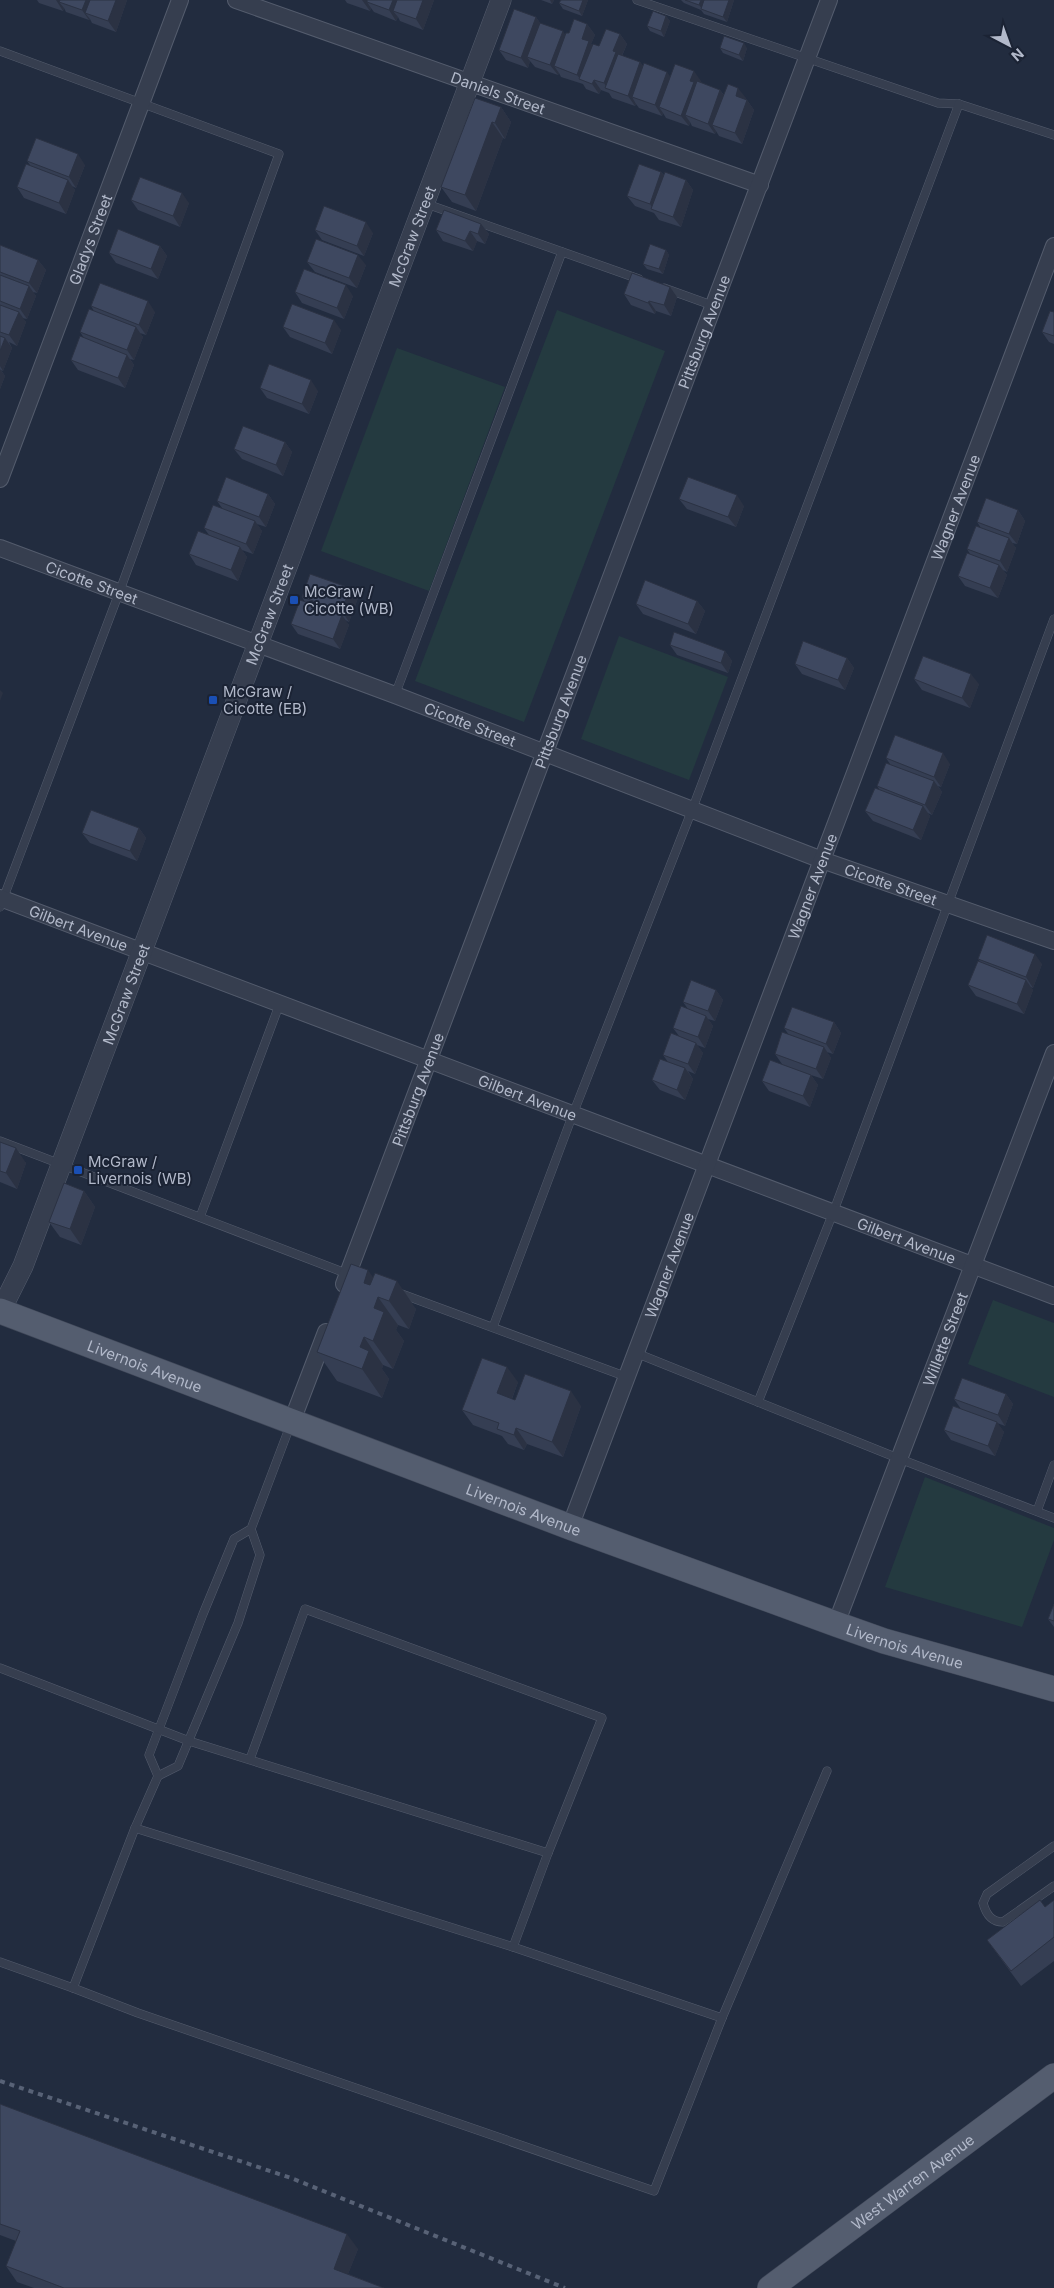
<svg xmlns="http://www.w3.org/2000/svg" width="1054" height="2288" viewBox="0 0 1054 2288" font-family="Inter,sans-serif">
  <rect width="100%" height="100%" fill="#222c3f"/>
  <g fill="#243a40">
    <path d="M557 310 665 351 524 722 415 681Z"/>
    <path d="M397 348 505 387 429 591 321 551Z"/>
    <path d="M619 636 728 677 689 780 581 739Z"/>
    <path d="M993 1300 1054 1323V1397L968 1364Z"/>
    <path d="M925 1477 1054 1528V1540L1022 1627 885 1587Z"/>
  </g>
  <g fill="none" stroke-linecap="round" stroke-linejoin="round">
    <defs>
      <g id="service">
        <path d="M637 0 938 103 959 104 1054 135"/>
        <path d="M0 51 279 154 119 593 0 907"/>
        <path d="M424 203 639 279"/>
        <path d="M664 288 714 306"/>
        <path d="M395 695 562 252"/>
        <path d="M0 1141 348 1274"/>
        <path d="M200 1217 280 1003"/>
        <path d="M399 1293 627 1377"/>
        <path d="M493 1327 573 1114 692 810 959 104"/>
        <path d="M636 1353 900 1459 1054 1518"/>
        <path d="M758 1402 833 1213 1054 619"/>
        <path d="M1037 1511 1054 1465"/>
        <path d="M251 1529 234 1539 203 1614 149 1755 158 1776 178 1766 238 1623 260 1555 251 1529 290 1426"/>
        <path d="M0 1668 189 1741 548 1853 602 1718 305 1609 250 1759"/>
        <path d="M158 1776 135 1828 513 1947 548 1853"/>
        <path d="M1054 1846 987 1894 983 1903C986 1914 991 1922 1003 1922L1054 1886"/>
        <path d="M513 1947 722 2018"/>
        <path d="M0 1962 73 1988 135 1828"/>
        <path d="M73 1988 138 2013 654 2191 722 2018 827 1771"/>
      </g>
      <g id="minor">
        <path id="s1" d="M236 0 760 185"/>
        <path id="s2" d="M0 479 180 0"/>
        <path id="s3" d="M0 548 395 695 822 860 1054 941"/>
        <path id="s4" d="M0 898 1054 1296"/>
        <path id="s5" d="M344 1284 829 0"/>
        <path d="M292 1421 326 1332"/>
        <path id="s6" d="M570 1527 1054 246"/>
        <path id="s7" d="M836 1624 1054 1053"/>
      </g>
      <g id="tertiary">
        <path id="s8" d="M0 1312 23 1266 501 0"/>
      </g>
      <g id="primary">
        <path id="s9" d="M0 1311 570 1527 836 1624 884 1641 1054 1689"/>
        <path id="s10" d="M770 2288 1054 2076"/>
      </g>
    </defs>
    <use href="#service" stroke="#545c6d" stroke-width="9"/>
    <use href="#minor" stroke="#545c6d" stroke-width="18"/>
    <use href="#tertiary" stroke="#545c6d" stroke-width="21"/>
    <use href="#primary" stroke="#3f4758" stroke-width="26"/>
    <use href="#service" stroke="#363e4f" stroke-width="8"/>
    <use href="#minor" stroke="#363e4f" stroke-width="16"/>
    <use href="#tertiary" stroke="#363e4f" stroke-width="20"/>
    <use href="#primary" stroke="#545d6f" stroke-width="25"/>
    <path stroke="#586276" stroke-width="4" stroke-dasharray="5 5" stroke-linecap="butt" d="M0 2081 291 2178 565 2288"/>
  </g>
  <g fill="#353e53">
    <path d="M37 0H127L116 32 92 23 90 19 89 20 66 12 64 8 63 11 39 3Z"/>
    <path d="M345 0H434L423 30 400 21 398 17 396 21 374 12 371 8 370 11 347 3Z"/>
    <path d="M541 0H554L552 4Z"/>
    <path d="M561 0H588L582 16 563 9 559 3Z"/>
    <path d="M681 0H734L727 22 704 14 701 10 684 3Z"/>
    <path d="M666 16 670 21 664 37 650 31 647 26Z"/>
    <path d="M536 17 540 23 565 35 587 24 595 35 591 44 592 45 599 46 620 34 627 44 622 56 640 62 643 66 670 77 701 81V83L720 90 724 95 746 98 745 99 747 100 754 110 742 144 719 136 716 131 715 134 692 126 690 122 689 126 666 118 663 113 662 116 639 108 636 104 635 106 612 98 609 93 601 90 599 94 586 89 583 84 561 77 559 73 558 75 535 67 530 61 528 68 506 60 499 50Z"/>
    <path d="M720 48H747L743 61 723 53Z"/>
    <path d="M501 107 511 122 505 139 503 138 476 211 452 202 441 187Z"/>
    <path d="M27 161 85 165 76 188 72 186 75 190 66 214 24 198 17 187 30 165Z"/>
    <path d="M661 172 664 175 686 180 693 190 681 227 659 220 654 213 635 206 627 196Z"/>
    <path d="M131 200 189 203 180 227 138 210Z"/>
    <path d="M481 224 489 234 485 244 477 241 473 251 443 241 436 230Z"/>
    <path d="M315 230 373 233 364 256 322 240Z"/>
    <path d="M0 245 38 260 46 270 37 293 33 292 36 296 27 319 22 318 26 322 17 346 9 342 12 348 3 371 1 370 5 376 0 389Z"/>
    <path d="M160 246 167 256 158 279 116 263 109 253Z"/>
    <path d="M666 250 669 255 663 274 647 269 643 264Z"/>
    <path d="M307 262 366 265 357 288 315 272Z"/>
    <path d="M295 292 353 296 344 319 302 303Z"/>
    <path d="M624 294 677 297 671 316 656 311 655 314 631 305Z"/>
    <path d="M91 306 155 312 146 335 140 333 143 337 134 360 130 359 134 365 125 388 78 370 71 360 84 338 80 332 94 311Z"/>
    <path d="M1054 312V344L1049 342 1042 332Z"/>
    <path d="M283 327 341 330 332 354 290 337Z"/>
    <path d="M260 388 318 391 309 414 267 398Z"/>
    <path d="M285 442 292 452 283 476 242 459 234 449Z"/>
    <path d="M268 494 275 504 266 527 257 524 262 531 253 554 242 550 247 557 238 581 196 565 189 554 209 535 204 528 222 508 217 501Z"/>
    <path d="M679 499 744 506 736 527 687 509Z"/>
    <path d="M1018 510 1025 521 1017 544 1012 543 1016 548 1007 572 1003 570 1007 575 998 598 965 586 958 576 970 554 967 549 981 528 977 522Z"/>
    <path d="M350 588 358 598 349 622 345 620 349 625 340 649 298 634 291 624 305 602 302 597Z"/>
    <path d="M697 601 705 611 696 634 643 614 636 604Z"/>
    <path d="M670 645 725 651 732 661 728 673 677 655Z"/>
    <path d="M847 658 854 668 845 690 802 674 795 664Z"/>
    <path d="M914 679 979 684 970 708 922 690Z"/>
    <path d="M886 758 950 764 941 787 938 786 942 792 932 815 928 813 930 816 921 840 873 821 865 811 879 789 877 786 890 764Z"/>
    <path d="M139 828 146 838 137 861 90 843 82 833Z"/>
    <path d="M978 959 1042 964 1033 988 1030 987 1033 990 1024 1014 976 996 968 985 981 963Z"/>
    <path d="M716 990 723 1000 715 1021 708 1019 713 1026 705 1048 697 1045 703 1053 695 1074 688 1071 693 1079 685 1100 660 1090 652 1080 668 1062 663 1055 679 1036 673 1028 688 1009 683 1002Z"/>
    <path d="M834 1022 841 1033 833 1054 827 1052 831 1058 823 1079 805 1073 811 1075 818 1085 810 1107 769 1091 762 1081 782 1064 775 1054 789 1035 784 1028Z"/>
    <path d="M0 1142 26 1163 17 1189 0 1182Z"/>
    <path d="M84 1191 95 1207 81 1245 60 1237 49 1222Z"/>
    <path d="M373 1277 416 1309 409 1329 398 1325 396 1330 404 1341 393 1369 383 1365 382 1369 389 1379 382 1398 337 1381 317 1352Z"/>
    <path d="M518 1382 512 1399 515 1400 581 1406 563 1457 527 1444 524 1450 508 1444 502 1436 473 1425 462 1410Z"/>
    <path d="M1006 1394 1013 1404 1005 1426 997 1423 1004 1432 995 1456 951 1440 944 1430 961 1409 954 1399Z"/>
    <path d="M1054 1604V1627L1048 1619Z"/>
    <path d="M1054 1900V1961L1021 1986 987 1940 1045 1907Z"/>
    <path d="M0 2104 358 2249 348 2274 384 2288H34L17 2282 6 2266 16 2241 0 2235Z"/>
  </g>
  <g fill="#2b3243">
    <path d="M56 0H66L59 2 64 8 63 11Z"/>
    <path d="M86 0H97L85 13 90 19 89 20 82 10Z"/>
    <path d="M116 0H127L116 32 108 21Z"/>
    <path d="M362 0H374L367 2 371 8 370 11Z"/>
    <path d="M393 0H404L393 11 398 17 396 21 389 10Z"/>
    <path d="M423 0H434L423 30 416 19Z"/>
    <path d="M550 0H554L552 4Z"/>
    <path d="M583 0H588L582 16 579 11Z"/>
    <path d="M701 0H707L703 10 699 5Z"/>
    <path d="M729 0H734L727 22 723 17Z"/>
    <path d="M666 16 670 21 664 37 661 31Z"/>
    <path d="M536 17 543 27 527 57 530 61 528 68 521 58Z"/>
    <path d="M587 24 595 35 591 44 597 51 581 80 577 75 582 39Z"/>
    <path d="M563 31 570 42 554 66 559 73 558 75 550 65Z"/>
    <path d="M620 34 627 44 607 88 604 83 613 51Z"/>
    <path d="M744 43 747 48 743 61 739 55Z"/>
    <path d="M640 62 648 72 632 97 636 104 635 106 628 96Z"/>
    <path d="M694 71 701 81 699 89 685 115 690 122 689 126 681 116 690 81Z"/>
    <path d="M667 72 674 82 659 107 663 113 662 116 655 105Z"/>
    <path d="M594 80 601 90 599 94 592 84Z"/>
    <path d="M738 88 746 98 743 106 736 96Z"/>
    <path d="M720 90 727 100 712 125 716 131 715 134 708 124Z"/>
    <path d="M747 100 754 110 742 144 735 133Z"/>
    <path d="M501 107 511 122 505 139 495 123Z"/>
    <path d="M492 122 503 138 476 211 465 195Z"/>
    <path d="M78 154 85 165 76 188 69 177Z"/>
    <path d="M661 172 669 182 654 210 650 204Z"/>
    <path d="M68 180 75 190 66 214 59 203Z"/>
    <path d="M686 180 693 190 681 227 673 217Z"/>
    <path d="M182 193 189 203 180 227 173 216Z"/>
    <path d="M366 222 373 233 364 256 357 246Z"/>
    <path d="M481 224 489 234 485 244 478 234Z"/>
    <path d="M470 231 477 241 473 251 465 241Z"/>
    <path d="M160 246 167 256 158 279 151 269Z"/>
    <path d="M666 250 669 255 663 274 659 269Z"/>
    <path d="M358 255 366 265 357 288 349 278Z"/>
    <path d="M38 260 46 270 37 293 29 283Z"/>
    <path d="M346 285 353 296 344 319 337 308Z"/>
    <path d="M29 286 36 296 27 319 20 309Z"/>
    <path d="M670 287 677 297 671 316 664 305Z"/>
    <path d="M148 301 155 312 146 335 139 325Z"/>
    <path d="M649 301 656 311 655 314 648 303Z"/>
    <path d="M19 312 26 322 17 346 9 335Z"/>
    <path d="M334 320 341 330 332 354 325 343Z"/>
    <path d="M136 327 143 337 134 360 127 350Z"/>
    <path d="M5 338 12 348 3 371 0 366V351Z"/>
    <path d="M127 355 134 365 125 388 118 378Z"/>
    <path d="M0 369 5 376 0 389Z"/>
    <path d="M311 380 318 391 309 414 302 404Z"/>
    <path d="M285 442 292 452 283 476 276 465Z"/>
    <path d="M268 494 275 504 266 527 259 517Z"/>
    <path d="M737 495 744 506 736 527 728 517Z"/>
    <path d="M1018 510 1025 521 1017 544 1009 534Z"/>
    <path d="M255 521 262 531 253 554 246 544Z"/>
    <path d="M1009 538 1016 548 1007 572 1000 561Z"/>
    <path d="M240 547 247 557 238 581 231 570Z"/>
    <path d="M999 565 1007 575 998 598 990 588Z"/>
    <path d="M350 588 358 598 349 622 342 611Z"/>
    <path d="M697 601 705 611 696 634 688 624Z"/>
    <path d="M342 615 349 625 340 649 333 639Z"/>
    <path d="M725 651 732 661 728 673 721 663Z"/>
    <path d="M847 658 854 668 845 690 838 680Z"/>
    <path d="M971 674 979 684 970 708 962 698Z"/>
    <path d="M0 690 3 693 0 701Z"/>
    <path d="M943 753 950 764 941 787 934 777Z"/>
    <path d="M934 781 942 792 932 815 925 805Z"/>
    <path d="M923 806 930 816 921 840 913 830Z"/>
    <path d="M139 828 146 838 137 861 130 851Z"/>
    <path d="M1035 954 1042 964 1033 988 1026 977Z"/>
    <path d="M1026 980 1033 990 1024 1014 1017 1004Z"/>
    <path d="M716 990 723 1000 715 1021 708 1011Z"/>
    <path d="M706 1016 713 1026 705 1048 698 1037Z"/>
    <path d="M834 1022 841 1033 833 1054 826 1044Z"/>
    <path d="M696 1043 703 1053 695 1074 688 1064Z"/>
    <path d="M824 1047 831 1058 823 1079 816 1069Z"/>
    <path d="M685 1068 693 1079 685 1100 677 1090Z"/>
    <path d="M811 1075 818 1085 810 1107 803 1096Z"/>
    <path d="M16 1148 26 1163 17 1189 6 1173Z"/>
    <path d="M84 1191 95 1207 81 1245 70 1229Z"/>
    <path d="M368 1270 388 1299 378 1297 398 1325 396 1330 404 1341 393 1369 373 1341 374 1308 364 1283Z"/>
    <path d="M397 1281 416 1309 409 1329 389 1301Z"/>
    <path d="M364 1337 383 1365 382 1369 389 1379 382 1398 362 1369 360 1347Z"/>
    <path d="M507 1367 518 1382 508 1409 497 1393Z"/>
    <path d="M571 1391 581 1406 563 1457 552 1442Z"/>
    <path d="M1006 1394 1013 1404 1005 1426 998 1415Z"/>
    <path d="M997 1422 1004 1432 995 1456 988 1446Z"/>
    <path d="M516 1428 527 1444 524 1450 514 1435Z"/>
    <path d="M347 2234 358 2249 344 2284 334 2269Z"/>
  </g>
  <g fill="#3e4860" stroke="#2b3243">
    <path d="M60 0H86L82 10 59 2Z"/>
    <path d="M90 0H116L108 21 85 13Z"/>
    <path d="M367 0H393L389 10 367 2Z"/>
    <path d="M397 0H423L416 19 393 11Z"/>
    <path d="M561 0H583L579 11 559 3Z"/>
    <path d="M685 0H701L699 5Z"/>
    <path d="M704 0H729L723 17 701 9Z"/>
    <path d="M514 9 536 17 521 58 499 50Z"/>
    <path d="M653 11 666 16 661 31 647 26Z"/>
    <path d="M574 19 587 24 582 39 589 41 577 75 554 66 566 33H569Z"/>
    <path d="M540 23 563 31 550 65 527 57Z"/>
    <path d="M606 29 620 34 613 51 616 52 604 83 594 80 592 84 579 79 593 44 599 46Z"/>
    <path d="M724 36 744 43 739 55 720 48Z"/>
    <path d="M618 54 640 62 628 96 605 88Z"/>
    <path d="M644 63 667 72 655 105 632 97Z"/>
    <path d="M675 64 694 71 690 81 694 82 681 116 659 107Z"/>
    <path d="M697 81 720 90 708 124 685 115Z"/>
    <path d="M728 84 738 88 736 96 747 100 735 133 712 125Z"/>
    <path d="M475 98 501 107 495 123 492 122 465 195 441 187Z"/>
    <path d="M36 138 78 154 69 177 27 161Z"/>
    <path d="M26 164 68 180 59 203 17 187Z"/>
    <path d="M639 164 661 172 650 204 627 196Z"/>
    <path d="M665 172 686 180 673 217 651 209Z"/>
    <path d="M140 177 182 193 173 216 131 200Z"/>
    <path d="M324 206 366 222 357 246 315 230Z"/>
    <path d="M444 210 481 224 478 234 470 231 465 241 436 230Z"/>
    <path d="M118 229 160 246 151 269 109 253Z"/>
    <path d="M316 239 358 255 349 278 307 262Z"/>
    <path d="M650 244 666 250 659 269 643 264Z"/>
    <path d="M0 245 38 260 29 283 0 272Z"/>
    <path d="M304 269 346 285 337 308 295 292Z"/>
    <path d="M632 273 670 287 664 305 649 301 648 303 624 294Z"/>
    <path d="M0 275 29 286 20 309 0 301Z"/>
    <path d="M100 283 148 301 139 325 91 306Z"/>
    <path d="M292 304 334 320 325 343 283 327Z"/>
    <path d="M0 305 19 312 9 335 0 332Z"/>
    <path d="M89 309 136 327 127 350 80 332Z"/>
    <path d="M1050 311 1054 312V336L1042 332Z"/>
    <path d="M0 336 5 338 0 351Z"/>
    <path d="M80 336 127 355 118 378 71 360Z"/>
    <path d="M269 364 311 380 302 404 260 388Z"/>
    <path d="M243 426 285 442 276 465 234 449Z"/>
    <path d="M226 477 268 494 259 517 217 501Z"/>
    <path d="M688 477 737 495 728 517 679 499Z"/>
    <path d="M986 498 1018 510 1009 534 977 522Z"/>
    <path d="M213 505 255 521 246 544 204 528Z"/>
    <path d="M976 526 1009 538 1000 561 967 549Z"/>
    <path d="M198 531 240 547 231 570 189 554Z"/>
    <path d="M967 553 999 565 990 588 958 576Z"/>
    <path d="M310 574 350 588 342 611 302 597Z"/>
    <path d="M645 580 697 601 688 624 636 604Z"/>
    <path d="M300 600 342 615 333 639 291 624Z"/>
    <path d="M674 632 725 651 721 663 670 645Z"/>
    <path d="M803 641 847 658 838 680 795 664Z"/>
    <path d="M923 656 971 674 962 698 914 679Z"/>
    <path d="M895 735 943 753 934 777 886 758Z"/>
    <path d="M886 763 934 781 925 805 877 786Z"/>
    <path d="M875 788 923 806 913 830 865 811Z"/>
    <path d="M91 810 139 828 130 851 82 833Z"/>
    <path d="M987 935 1035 954 1026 977 978 959Z"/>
    <path d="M978 961 1026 980 1017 1004 968 985Z"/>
    <path d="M691 980 716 990 708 1011 683 1002Z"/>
    <path d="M681 1006 706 1016 698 1037 673 1028Z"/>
    <path d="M792 1007 834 1022 826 1044 784 1028Z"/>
    <path d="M782 1032 824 1047 816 1069 775 1054Z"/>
    <path d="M671 1033 696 1043 688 1064 663 1055Z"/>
    <path d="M660 1059 685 1068 677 1090 652 1080Z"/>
    <path d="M770 1060 811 1075 803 1096 762 1081Z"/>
    <path d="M0 1142 16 1148 6 1173 0 1171Z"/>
    <path d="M64 1183 84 1191 70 1229 49 1222Z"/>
    <path d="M351 1264 368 1270 364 1283 370 1285 375 1273 397 1281 389 1301 378 1297 374 1308 384 1312 373 1341 364 1337 360 1347 369 1351 362 1369 317 1352Z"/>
    <path d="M482 1358 507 1367 497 1393 515 1400 525 1374 571 1391 552 1442 516 1428 514 1435 497 1429 499 1423 462 1410Z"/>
    <path d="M962 1378 1006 1394 998 1415 954 1399Z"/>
    <path d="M953 1406 997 1422 988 1446 944 1430Z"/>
    <path d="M1054 1604V1621L1048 1619Z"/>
    <path d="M1040 1900 1045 1907 1054 1900V1937L1011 1971 987 1940Z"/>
    <path d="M0 2104 347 2234 334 2269 384 2288H64L6 2266 20 2231 0 2224Z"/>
  </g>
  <g fill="#1a4fb4" stroke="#1b2334" stroke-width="2">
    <rect x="289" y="595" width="10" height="10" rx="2.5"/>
    <rect x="208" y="695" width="10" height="10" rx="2.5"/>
    <rect x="73" y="1165" width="10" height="10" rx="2.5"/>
  </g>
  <g text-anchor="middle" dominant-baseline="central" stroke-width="4" stroke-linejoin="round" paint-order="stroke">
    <g font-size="15" fill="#b2b9ca" stroke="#1b2334">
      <text stroke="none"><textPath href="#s1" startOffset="278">Daniels Street</textPath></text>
      <text stroke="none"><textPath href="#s8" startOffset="1152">McGraw Street</textPath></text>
      <text stroke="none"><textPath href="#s2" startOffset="256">Gladys Street</textPath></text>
      <text stroke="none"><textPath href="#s5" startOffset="1018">Pittsburg Avenue</textPath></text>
      <text stroke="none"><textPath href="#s6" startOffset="1090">Wagner Avenue</textPath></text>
      <text stroke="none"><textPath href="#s3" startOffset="98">Cicotte Street</textPath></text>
      <text stroke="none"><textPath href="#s8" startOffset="748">McGraw Street</textPath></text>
      <text stroke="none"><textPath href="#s5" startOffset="612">Pittsburg Avenue</textPath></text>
      <text stroke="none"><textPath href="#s3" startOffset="502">Cicotte Street</textPath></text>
      <text stroke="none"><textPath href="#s3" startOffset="952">Cicotte Street</textPath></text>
      <text stroke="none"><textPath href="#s6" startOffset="685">Wagner Avenue</textPath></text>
      <text stroke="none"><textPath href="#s4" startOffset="84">Gilbert Avenue</textPath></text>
      <text stroke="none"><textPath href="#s8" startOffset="342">McGraw Street</textPath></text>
      <text stroke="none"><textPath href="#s5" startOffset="208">Pittsburg Avenue</textPath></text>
      <text stroke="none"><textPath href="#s4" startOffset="564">Gilbert Avenue</textPath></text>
      <text stroke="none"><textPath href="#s4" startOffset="969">Gilbert Avenue</textPath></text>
      <text stroke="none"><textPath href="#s6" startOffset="280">Wagner Avenue</textPath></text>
      <text stroke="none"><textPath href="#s7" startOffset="305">Willette Street</textPath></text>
      <text stroke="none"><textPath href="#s9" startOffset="155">Livernois Avenue</textPath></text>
      <text stroke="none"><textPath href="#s9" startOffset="560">Livernois Avenue</textPath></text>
      <text stroke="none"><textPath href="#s9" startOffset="965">Livernois Avenue</textPath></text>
      <text stroke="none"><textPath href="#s10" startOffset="178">West Warren Avenue</textPath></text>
    </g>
    <g font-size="15" fill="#b2b9ca" stroke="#1b2334" text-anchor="start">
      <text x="304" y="591">McGraw /<tspan x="304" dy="17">Cicotte (WB)</tspan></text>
      <text x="223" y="691">McGraw /<tspan x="223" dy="17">Cicotte (EB)</tspan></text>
      <text x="88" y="1161">McGraw /<tspan x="88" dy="17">Livernois (WB)</tspan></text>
    </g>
  </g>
  <g transform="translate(1009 45) rotate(139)" stroke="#1b2334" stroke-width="4" paint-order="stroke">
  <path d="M0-4L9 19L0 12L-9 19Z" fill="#b2b9ca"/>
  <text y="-8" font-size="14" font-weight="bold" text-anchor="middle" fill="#b2b9ca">N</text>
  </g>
</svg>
